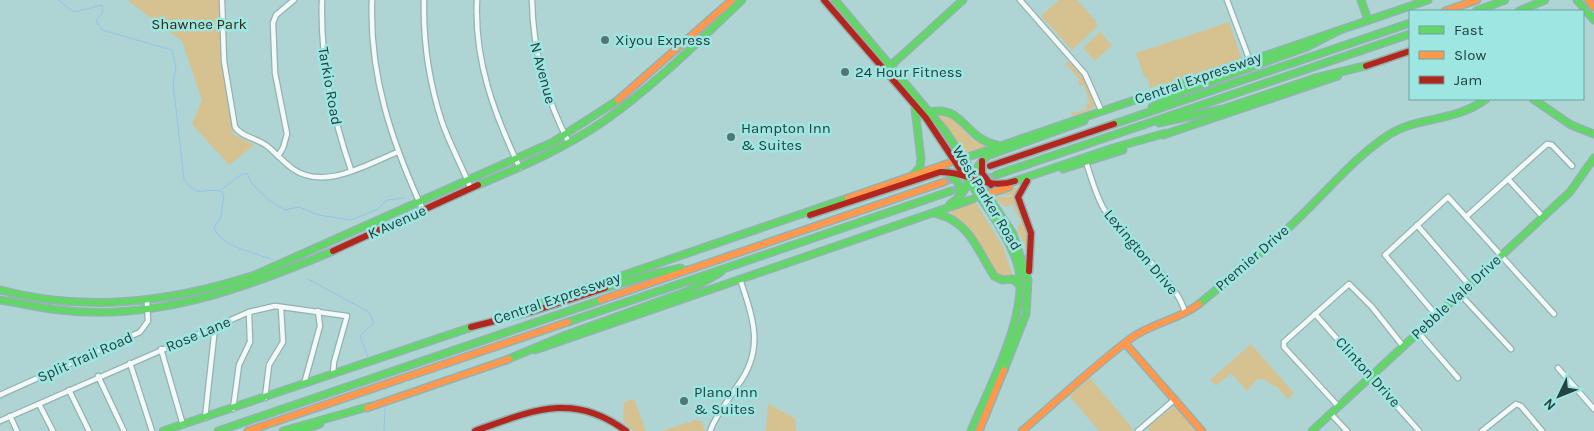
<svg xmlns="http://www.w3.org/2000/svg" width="1594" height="431" viewBox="0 0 1594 431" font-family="Karla,sans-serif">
  <rect width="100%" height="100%" fill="#aed5d3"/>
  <g fill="#d5c290">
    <path d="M127 0H220L233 134 254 145 229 165 192 124 202 100 182 41Z"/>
    <path d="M1059 0H1077L1096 21 1095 23 1098 26 1072 50 1041 16Z"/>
    <path d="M1229 22 1242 60 1189 78 1150 88 1148 79 1144 76 1136 53Z"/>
    <path d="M1100 32 1112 45 1095 61 1083 48Z"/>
    <path d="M1068 61 1084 77 1095 105 1092 109 1074 116 1071 115V110L1074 113 1087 109 1086 104 1089 103 1084 85 1080 86 1078 83 1080 80 1067 65 1063 66Z"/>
    <path d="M939 112 950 113 972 139 985 146V149L966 155 976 146 966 154 937 114Z"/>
    <path d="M1016 187 1019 189 1014 196 1029 231 1028 253 1017 229 1021 222 1012 204 1007 207 1001 204 995 197H1012V195H993Z"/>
    <path d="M975 201 976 203 962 215 976 203 1003 247 1013 277H1003L996 274 966 225 951 214V209Z"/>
    <path d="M1251 344 1294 393 1288 399 1275 385 1273 386 1264 379 1256 380 1247 391 1231 373 1216 386 1210 380Z"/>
    <path d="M1090 378 1133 429 1131 431H1099L1069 396Z"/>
    <path d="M634 399 646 431H633L623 421 624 402Z"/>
    <path d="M768 404 795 418 796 431H766Z"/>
    <path d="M1174 406 1175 407 1198 431H1150L1147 428Z"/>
    <path d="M696 420 702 422 705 431H662Z"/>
  </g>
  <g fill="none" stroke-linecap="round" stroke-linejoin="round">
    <g stroke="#93c4ec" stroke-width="1">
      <path d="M58 0 74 12 102 5 103 12 96 21 102 30 172 50 176 68 173 83 184 179C198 199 201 188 220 191L224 194 221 217 214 228C221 247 256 253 274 260"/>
      <path d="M221 190 239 176 247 173 252 184 270 201 285 210 299 207 318 215 351 220 376 210 387 200 405 198"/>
      <path d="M308 279 369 312 374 323 360 336 368 357"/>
      <path d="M384 431 385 408"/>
    </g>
    <g stroke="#92b8b6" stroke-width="8" stroke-dasharray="8 4" stroke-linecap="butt">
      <path d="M944 182 990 166"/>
      <path d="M951 191 996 175"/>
    </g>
    <defs>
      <g id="street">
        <path d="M222 0 224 61 235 127C241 137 257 138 267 146 276 153 283 162 293 169 325 191 367 164 398 152"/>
        <path d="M322 0C320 59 332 115 351 170"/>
        <path d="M372 0C369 75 392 143 423 210"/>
        <path d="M424 0C423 41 429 82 442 122 450 145 462 166 471 189"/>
        <path d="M477 0C474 60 494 114 520 168"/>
        <path d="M532 0C533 52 545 97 569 143"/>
        <path d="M1020 0 1085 74 1101 110"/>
        <path d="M1227 0 1250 61"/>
        <path d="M278 156 283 148 287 134 275 73 273 23 276 15 294 0"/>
        <path d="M1086 162C1091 177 1096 196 1104 209 1123 238 1179 282 1185 313"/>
        <path d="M1508 179 1543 217"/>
        <path d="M1467 216 1547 144 1552 145 1572 166"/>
        <path d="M1417 225 1469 285"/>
        <path d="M1460 294 1511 349"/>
        <path d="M1315 314 1419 431"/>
        <path d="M1436 315 1385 255 1448 197 1554 314"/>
        <path d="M1418 332 1458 378"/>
        <path d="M161 349 183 425"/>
        <path d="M130 363 152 431"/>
        <path d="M1558 368 1594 409"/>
        <path d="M98 376 124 431"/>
        <path d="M304 384 320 326 318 311"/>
        <path d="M69 390 89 431"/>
        <path d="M0 395 140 332 148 321 147 302"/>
        <path d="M265 398 269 365 283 342 281 308"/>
        <path d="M39 404 53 431"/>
        <path d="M1338 406 1284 347V342L1349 284 1372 307 1403 346"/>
        <path d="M233 409 239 365 250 342 249 312"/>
        <path d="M1331 414 1347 431"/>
        <path d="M10 416 17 431"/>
        <path d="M205 418 215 327"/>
        <path d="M0 421 249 312 275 306 347 316 334 362 333 374"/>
        <path d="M710 431C717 413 728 401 738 385 765 349 753 318 740 279"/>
        <path d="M1138 431 1174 400"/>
        <path d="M1482 431 1516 404 1521 406 1542 431"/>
      </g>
      <g id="fast">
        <path d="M835 0 945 131 1013 234 1028 280 1026 314 1004 370"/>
        <path d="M1361 0 1368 20"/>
        <path d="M1577 0 1594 20"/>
        <path d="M1476 11 1505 0"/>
        <path d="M1519 11 1545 0"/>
        <path d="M887 69 963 0"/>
        <path d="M1533 99 1571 125 1594 134"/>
        <path d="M1152 107 1182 92 1307 47 1338 31"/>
        <path d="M931 112C963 105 965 139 997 145"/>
        <path d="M1159 123 1223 109 1315 78 1369 65"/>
        <path d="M1114 124 1410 23"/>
        <path d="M1163 135 1338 76"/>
        <path d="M968 157 1428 0"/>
        <path d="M960 169C980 198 1004 227 1016 260 1034 306 989 387 971 431"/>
        <path d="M1063 169 1123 150"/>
        <path d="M948 172 959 184 960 197"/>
        <path d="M913 175 920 167 921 159 915 109"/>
        <path d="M996 175 1410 34"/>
        <path d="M1015 181 1113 148 1166 133"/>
        <path d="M478 185C521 167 565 148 604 121 654 86 698 42 742 0"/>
        <path d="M950 204C969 193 971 170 987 156L1084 121"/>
        <path d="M937 214C969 221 978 251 994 276L1002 280 1012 279 1020 285"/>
        <path d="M605 288 649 275 681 268"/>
        <path d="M0 290C87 313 171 302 255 275L553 142 618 100"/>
        <path d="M0 300C20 303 40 308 60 310 155 322 248 287 333 251"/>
        <path d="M1199 304C1233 276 1268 248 1300 217 1329 189 1354 158 1387 136 1418 115 1452 124 1486 99"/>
        <path d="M499 318 848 198"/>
        <path d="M568 322 951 191"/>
        <path d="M535 350 973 199"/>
        <path d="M506 360 566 335 688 291 721 272"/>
        <path d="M163 431 475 326"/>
        <path d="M218 431 601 300"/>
        <path d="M283 431 371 406"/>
        <path d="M300 431 320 424"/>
        <path d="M1312 431 1570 192 1594 158"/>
      </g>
      <g id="slow">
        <path d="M1588 0 1594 7"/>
        <path d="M1445 11 1477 0"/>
        <path d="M618 100 732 0"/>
        <path d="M991 193 1009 187"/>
        <path d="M848 198 949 163"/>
        <path d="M601 300 944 182"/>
        <path d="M1125 343 1202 431"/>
        <path d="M367 408 509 359"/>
        <path d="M248 431 568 322"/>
        <path d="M979 431 1004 370"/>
        <path d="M1022 431C1058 400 1093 367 1130 339 1151 323 1179 320 1199 304"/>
      </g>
      <g id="jam">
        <path d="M824 0 926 118 960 169"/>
        <path d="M1366 66 1410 51"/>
        <path d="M982 161V173L991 185"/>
        <path d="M990 166 1114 124"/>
        <path d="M1027 181 1018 197 1031 233 1029 271"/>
        <path d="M810 215 940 172C969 171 986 191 1015 181"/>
        <path d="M333 251 478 185"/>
        <path d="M471 327 534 311 605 288"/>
        <path d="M475 431C531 411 573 391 626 431"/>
      </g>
    </defs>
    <use href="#street" stroke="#93b2b1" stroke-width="7"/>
    <use href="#fast" stroke="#93b2b1" stroke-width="9"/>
    <use href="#slow" stroke="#93b2b1" stroke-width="9"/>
    <use href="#jam" stroke="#93b2b1" stroke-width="9"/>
    <use href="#street" stroke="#f3f9f8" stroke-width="4.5"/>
    <use href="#fast" stroke="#63d668" stroke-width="6"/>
    <use href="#slow" stroke="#ff974d" stroke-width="6"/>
    <use href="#jam" stroke="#b3261e" stroke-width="6"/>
  </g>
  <g fill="#547574" stroke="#9de6e2" stroke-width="2">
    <circle cx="605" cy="40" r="5"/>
    <circle cx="845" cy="72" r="5"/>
    <circle cx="731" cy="137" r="5"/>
    <circle cx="684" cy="401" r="5"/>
  </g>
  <g text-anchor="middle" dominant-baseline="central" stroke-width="5" stroke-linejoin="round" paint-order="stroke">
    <g font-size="15" fill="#372713" stroke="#9de6e2">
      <text x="199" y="24">Shawnee Park</text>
    </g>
    <g font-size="15" fill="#244241" stroke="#9de6e2" text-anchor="start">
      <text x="615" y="40">Xiyou Express</text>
      <text x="855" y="72">24 Hour Fitness</text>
      <text x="741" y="128">Hampton Inn<tspan x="741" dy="17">&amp; Suites</tspan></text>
      <text x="694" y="392">Plano Inn<tspan x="694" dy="17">&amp; Suites</tspan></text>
    </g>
    <g font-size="15" fill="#244241" stroke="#9de6e2">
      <text transform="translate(543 73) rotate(75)">N Avenue</text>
      <text transform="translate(1198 78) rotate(-19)">Central Expressway</text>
      <text transform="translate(330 86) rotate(80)">Tarkio Road</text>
      <text transform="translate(987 198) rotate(59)">West Parker Road</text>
      <text transform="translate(397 222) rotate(-24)">K Avenue</text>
      <text transform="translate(1141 252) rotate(50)">Lexington Drive</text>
      <text transform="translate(1252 258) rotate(-41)">Premier Drive</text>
      <text transform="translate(1456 297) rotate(-43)">Pebble Vale Drive</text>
      <text transform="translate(557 298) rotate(-19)">Central Expressway</text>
      <text transform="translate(198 334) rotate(-23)">Rose Lane</text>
      <text transform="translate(85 357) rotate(-24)">Split Trail Road</text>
      <text transform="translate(1368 372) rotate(48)">Clinton Drive</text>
    </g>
  </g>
  <rect x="1409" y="10" width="175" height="90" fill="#9de6e2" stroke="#6da4a2"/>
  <rect x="1419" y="26" width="25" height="8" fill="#63d668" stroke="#6da4a2"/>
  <text x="1454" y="35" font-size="15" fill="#244241">Fast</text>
  <rect x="1419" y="51" width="25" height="8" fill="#ff974d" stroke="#6da4a2"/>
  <text x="1454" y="60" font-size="15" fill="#244241">Slow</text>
  <rect x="1419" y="76" width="25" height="8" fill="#b3261e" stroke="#6da4a2"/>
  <text x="1454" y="85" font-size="15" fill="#244241">Jam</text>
  <g transform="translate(1559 396) rotate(227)" stroke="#9de6e2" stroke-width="4" paint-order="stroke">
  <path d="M0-4L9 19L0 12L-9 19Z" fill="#244241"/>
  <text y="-8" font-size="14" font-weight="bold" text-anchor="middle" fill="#244241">N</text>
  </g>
</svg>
